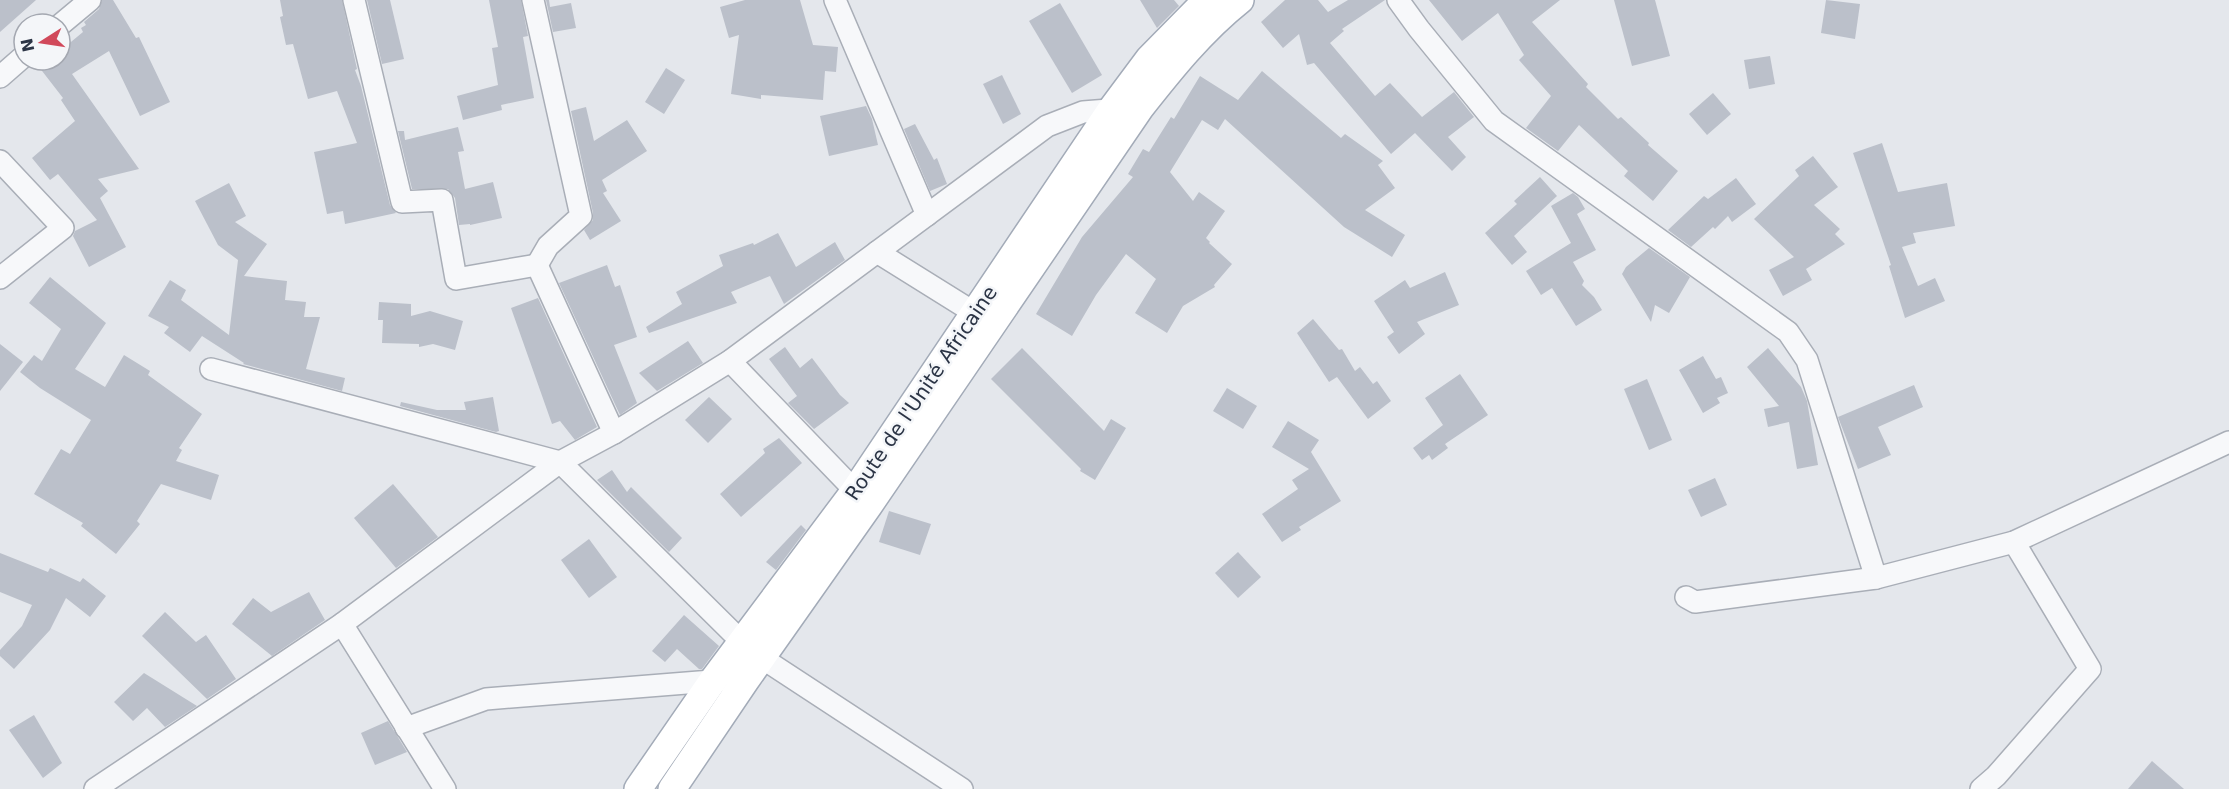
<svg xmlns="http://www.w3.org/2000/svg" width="2229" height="789" viewBox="0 0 2229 789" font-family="'DejaVu Sans',sans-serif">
  <rect width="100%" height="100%" fill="#e4e7ec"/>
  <g fill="#bbc0ca">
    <path d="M0 0H36L0 32Z"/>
    <path d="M102 0H113L136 38 139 37 170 102 140 116 109 51 72 74 139 169 98 179 108 191 100 198 126 247 89 267 73 236 75 231 97 220 58 174 50 180 32 158 75 121 61 100 63 98 39 67 48 60H60V51L83 32 81 28 86 25 84 22 99 9Z"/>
    <path d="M280 0H342L357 69 355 70 361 86 390 205 396 213 345 224 343 211 327 214 314 152 357 143 337 91 308 99 293 44 286 45 280 17 283 16Z"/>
    <path d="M367 0H390L404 59 382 64Z"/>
    <path d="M489 0H521L528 36 523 37 534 98 501 105 502 110 463 120 457 96 498 85 492 48 498 47Z"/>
    <path d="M546 0H549L550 7 571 3 576 28 553 32Z"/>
    <path d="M745 0H800L813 45 838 47 836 72 825 71 823 100 761 95V99L731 94 739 35 729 38 720 7Z"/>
    <path d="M1140 0H1174L1179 6 1157 28Z"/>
    <path d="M1285 0H1318L1328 12 1348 0H1385L1342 29 1344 31 1330 43 1375 96 1390 83 1422 117 1454 92 1474 117 1448 137 1466 157 1452 171 1415 133 1391 154 1314 63 1307 65 1299 34 1283 48 1261 22Z"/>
    <path d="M1429 0H1560L1532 22 1588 84 1586 87 1618 119 1621 117 1649 143 1648 145 1678 171 1653 201 1624 176 1628 171 1579 125 1558 151 1526 128 1551 96 1519 60 1524 55 1498 13 1462 41Z"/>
    <path d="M1614 0H1655L1670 56 1632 66Z"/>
    <path d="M1826 0 1860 4 1855 39 1821 33Z"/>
    <path d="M1060 3 1102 75 1072 93 1029 21Z"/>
    <path d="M1770 56 1775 84 1749 89 1744 60Z"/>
    <path d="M666 68 685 80 664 114 645 102Z"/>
    <path d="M1262 71 1341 138 1345 134 1383 161 1378 165 1395 188 1365 210 1405 235 1392 257 1344 227 1225 119 1218 130 1202 120 1170 172 1193 201 1199 192 1225 211 1206 238 1210 242 1209 243 1232 264 1214 285 1215 287 1183 306 1167 333 1135 313 1156 279 1126 254 1096 295 1072 336 1036 314 1082 237 1133 177 1128 174 1143 149 1149 152 1171 117 1174 119 1200 76 1238 100Z"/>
    <path d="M1002 75 1021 114 1003 124 983 84Z"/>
    <path d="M1713 93 1731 114 1707 135 1689 114Z"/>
    <path d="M866 106 872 119 878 145 829 156 820 116Z"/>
    <path d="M586 107 594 141 627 120 647 151 602 180 607 191 603 193 621 221 590 240 584 230 593 220V213L571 111Z"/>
    <path d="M915 124 934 160 937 158 947 184 930 191 904 129Z"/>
    <path d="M458 127 464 151 458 152 465 189 493 182 502 218 470 225V224L459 225 455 198 448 189H412L398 131H404L405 140Z"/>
    <path d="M1882 143 1898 192 1947 183 1955 226 1913 233 1916 243 1902 247 1918 286 1935 278 1945 301 1905 318 1889 266 1891 265 1853 153Z"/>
    <path d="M1813 156 1838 187 1814 205 1840 229 1835 234 1845 244 1806 269 1812 280 1783 296 1769 270 1794 257 1754 219 1799 176 1795 170Z"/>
    <path d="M1540 177 1557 196 1514 236 1527 252 1512 265 1485 233 1517 204 1514 201Z"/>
    <path d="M1736 178 1756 204 1732 222 1728 216 1715 229 1713 227 1691 247 1668 230 1704 196 1708 199Z"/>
    <path d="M229 183 246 216 235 222 267 244 244 276 287 281 285 300 306 302 304 317H320L306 369 345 378 342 391 243 364 244 363 202 336 190 352 164 333 169 327 148 316 170 280 186 290 181 300 229 335 238 260 218 245 195 201Z"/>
    <path d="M1573 193 1578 197 1585 209 1577 214 1596 250 1573 262 1584 281 1582 285 1594 297 1602 310 1576 326 1552 288 1541 295 1526 271 1571 243 1551 206Z"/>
    <path d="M778 233 796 267 835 242 845 260 784 304 770 276 731 292 737 303 649 333 646 327 682 304 676 292 723 266 719 255 753 243 754 245Z"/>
    <path d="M1649 248 1690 277 1669 313 1655 305 1651 322 1622 274 1626 267Z"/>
    <path d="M607 265 615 287 620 285 637 337 614 345 637 403 620 415 559 283Z"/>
    <path d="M1445 272 1459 305 1417 322 1425 334 1399 354 1387 337 1394 332 1374 301 1405 280 1410 288Z"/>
    <path d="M50 277 106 323 75 369 105 387 124 355 150 371 148 375 202 414 179 448 182 450 176 461 219 475 211 500 161 484 137 521 140 524 116 554 81 526 83 523 34 494 61 449 70 454 91 420 40 388 20 372 34 355 42 361 61 329 29 303Z"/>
    <path d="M538 298 597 427 575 440 560 421 552 424 511 308Z"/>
    <path d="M379 302 411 304V316L430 311 463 321 455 350 433 344 419 347V344L382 343 383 320H378Z"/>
    <path d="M1313 319 1339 350 1342 349 1355 371 1360 367 1373 384 1377 381 1391 401 1368 419 1337 377 1329 382 1297 333Z"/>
    <path d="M688 341 703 363 657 391 639 373Z"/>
    <path d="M0 344 23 362 0 391Z"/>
    <path d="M785 347 800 368 812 358 840 395 849 403 814 429 788 403 797 396 769 359Z"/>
    <path d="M1022 348 1104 431 1111 419 1126 428 1095 480 1080 471 1081 469 991 379Z"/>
    <path d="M1768 348 1801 387 1807 401 1818 465 1797 469 1789 422 1768 427 1764 409 1779 406 1747 367Z"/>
    <path d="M1703 356 1716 379 1721 377 1728 393 1717 398 1720 403 1703 413 1679 370Z"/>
    <path d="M1460 374 1488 415 1445 444 1448 448 1432 460 1429 455 1422 460 1413 448 1443 425 1425 398Z"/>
    <path d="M1647 379 1672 440 1649 450 1624 389Z"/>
    <path d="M1914 385 1923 407 1878 427 1891 455 1858 469 1838 417Z"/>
    <path d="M1227 388 1257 406 1243 429 1213 411Z"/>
    <path d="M493 397 499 431 496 432 400 406 401 402 437 410H466L464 402Z"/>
    <path d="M709 397 732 419 708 443 685 420Z"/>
    <path d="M1288 421 1319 440 1311 452 1341 501 1299 527 1301 530 1282 542 1262 514 1298 489 1292 480 1309 469 1272 447Z"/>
    <path d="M779 438 802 463 741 517 720 494 765 453 763 449Z"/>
    <path d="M612 470 627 492 631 487 682 538 669 552 597 480Z"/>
    <path d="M1715 478 1727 505 1701 517 1688 490Z"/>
    <path d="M393 484 438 537 396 568 354 518Z"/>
    <path d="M889 511 931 524 920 555 879 542Z"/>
    <path d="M801 525 806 530 776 570 766 562Z"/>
    <path d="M589 539 617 577 589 598 561 560Z"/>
    <path d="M1238 552 1261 577 1238 598 1215 573Z"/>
    <path d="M0 553 48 572 50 568 80 582 83 578 106 596 90 617 66 598 50 630 14 669 0 656V650L22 626 32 605 0 592Z"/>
    <path d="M309 592 325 620 272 656 232 624 253 598 271 612Z"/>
    <path d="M165 612 196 642 206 635 236 679 207 699 142 636Z"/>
    <path d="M684 615 719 646 702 669H699L677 649 665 662 652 651Z"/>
    <path d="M144 673 197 706 165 727 147 708 133 721 114 702Z"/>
    <path d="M34 715 62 763 43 778 9 730Z"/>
    <path d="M388 721 407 752 375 765 361 733Z"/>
    <path d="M2152 761 2184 789H2128Z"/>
  </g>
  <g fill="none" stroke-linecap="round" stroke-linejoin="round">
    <defs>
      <g id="minor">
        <path d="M354 0 402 202 442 200 456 279 537 265 614 433"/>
        <path d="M533 0 581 216 548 246 537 265"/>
        <path d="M835 0 927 215"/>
        <path d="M1398 0 1419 29 1494 121 1788 332 1807 360 1876 578"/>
        <path d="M60 25 90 0"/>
        <path d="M0 77 24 56"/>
        <path d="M0 161 63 228 0 278"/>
        <path d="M877 252 986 320"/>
        <path d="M730 361 865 501"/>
        <path d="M211 369 560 462 742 642 762 658 962 789"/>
        <path d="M1686 597 1695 602 1876 578 2014 542 2229 442"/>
        <path d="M342 624 445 789"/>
        <path d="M406 728 486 699 724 680"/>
        <path d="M95 789 342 624 560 462 614 433 730 361 1047 126 1083 112 1121 109"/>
        <path d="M1981 789 1996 776 2090 669 2014 542"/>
      </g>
      <g id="major">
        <path d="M638 789 714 679 854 492 1111 110 1149 59 1207 0"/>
        <path d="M672 789 745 681 869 505 1140 108C1170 70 1201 31 1240 0"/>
      </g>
    </defs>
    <use href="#minor" stroke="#a9aeb7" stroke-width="24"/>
    <use href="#major" stroke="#a3abb8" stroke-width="30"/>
    <use href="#minor" stroke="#f7f8fa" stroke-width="21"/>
    <use href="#major" stroke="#fff" stroke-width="27"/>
  </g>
  <g text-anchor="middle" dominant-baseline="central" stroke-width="5" stroke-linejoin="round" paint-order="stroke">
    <g font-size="20" fill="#2b3445" stroke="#f4f6f9">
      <text transform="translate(921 393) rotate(-56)">Route de l'Unité Africaine</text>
    </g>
  </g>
  <g transform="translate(42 42) rotate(258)"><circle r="28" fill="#f4f6f9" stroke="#a4a8b1" stroke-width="1.5"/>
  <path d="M0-4.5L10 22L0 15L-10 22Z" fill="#d1495b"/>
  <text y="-9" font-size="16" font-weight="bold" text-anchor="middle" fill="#2b3445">N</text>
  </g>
</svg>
